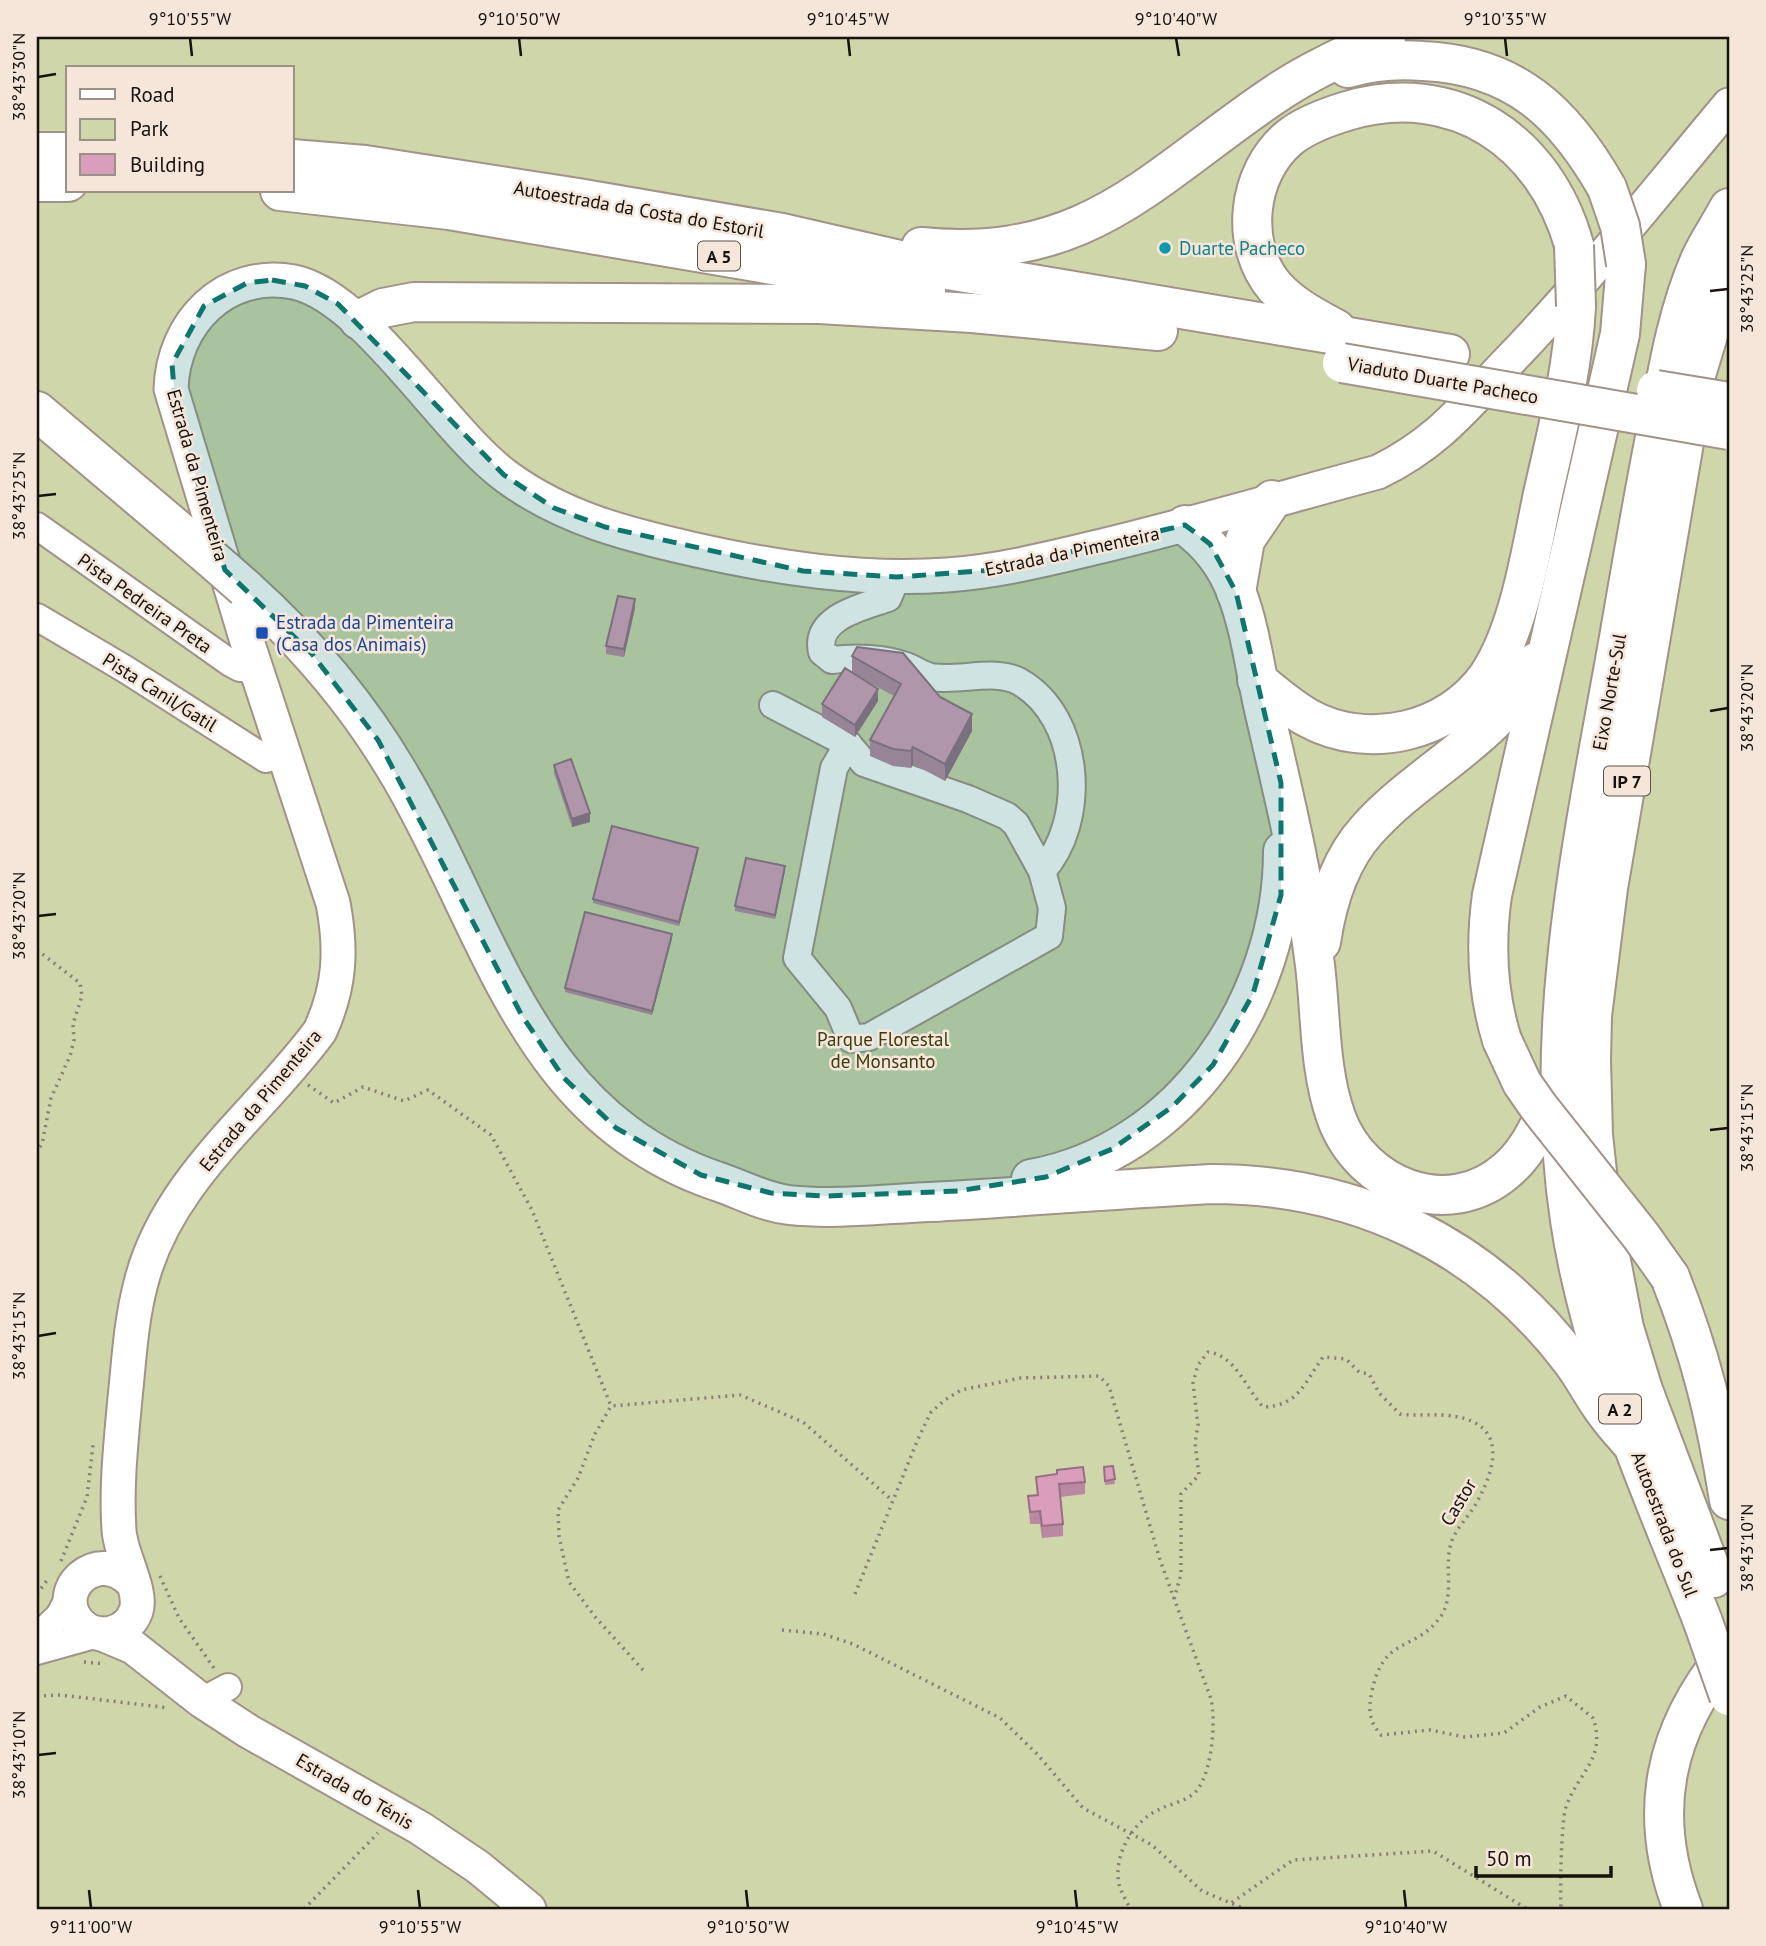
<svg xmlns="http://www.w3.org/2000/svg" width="1766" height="1946" viewBox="0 0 1766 1946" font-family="'PT Sans',sans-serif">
  <rect width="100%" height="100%" fill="#f5e6d9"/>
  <path fill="#cfd6aa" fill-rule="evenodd" d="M37 37H1729V1909H37ZM68 68H292V191H68Z"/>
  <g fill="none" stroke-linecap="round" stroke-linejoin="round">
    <defs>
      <g id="minor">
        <path d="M37 526 229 662 240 668 257 669"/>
        <path d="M37 617 125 669 266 759 284 753"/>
        <path d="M773 705 848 744 864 763 968 799 1007 816 1016 824 1042 871C1087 822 1082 718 1020 682 996 668 958 682 931 677 922 675 914 669 906 666 884 658 855 657 832 660L822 652C814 617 863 607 888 598L897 577"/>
        <path d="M848 744 834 768 797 958 838 1008 851 1039 869 1037 1049 936 1052 908 1042 871"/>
        <path d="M37 1637 59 1616 72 1592"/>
        <path d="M37 1651 98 1634"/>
        <path d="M202 1701 228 1687"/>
      </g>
      <g id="major">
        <path d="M132 1582C97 1545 49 1592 80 1624 98 1642 128 1634 136 1611 143 1591 120 1554 119 1530 116 1486 121 1442 125 1398 129 1360 131 1320 141 1283 167 1179 260 1113 320 1031 340 987 342 950 333 903L246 638 171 389C173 323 225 269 294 282 365 297 444 431 507 477 563 518 626 534 692 549 776 568 861 581 947 575 1003 571 1056 557 1110 544 1200 522 1289 496 1378 472 1437 443 1463 409 1507 363 1586 281 1656 192 1729 105"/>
        <path d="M102 1634 133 1647 202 1701 248 1731 420 1828 478 1867 529 1909"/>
      </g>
      <g id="highway">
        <path d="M1348 68C1372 61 1398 59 1423 61 1514 65 1564 112 1607 188"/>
        <path d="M37 152H68"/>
        <path d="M292 159 365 165 578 198 782 233 930 267 1450 354"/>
        <path d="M37 182H68"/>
        <path d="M280 191 449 210 926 291"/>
        <path d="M921 247C1089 263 1151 177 1277 93 1311 70 1348 54 1386 37"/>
        <path d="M359 320 383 308 414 302 819 304 972 313 1158 331"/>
        <path d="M1336 329C1314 317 1292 306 1275 287 1239 245 1247 173 1289 138 1305 125 1327 117 1347 111 1454 79 1545 141 1574 245"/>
        <path d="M37 411 205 553"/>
        <path d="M1185 525C1209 543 1225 563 1236 591 1250 627 1255 668 1263 705 1283 792 1304 877 1315 965 1321 1015 1319 1069 1336 1117 1361 1187 1448 1222 1507 1170 1531 1150 1544 1117 1555 1088"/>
        <path d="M245 588C305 642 358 704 399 774 492 931 525 1115 716 1181 741 1189 763 1202 789 1205 835 1210 883 1204 930 1202 1024 1197 1118 1189 1211 1184 1356 1184 1483 1244 1571 1360 1584 1377 1593 1396 1606 1413 1615 1426 1627 1438 1637 1450"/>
        <path d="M1236 592 1245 540 1272 500"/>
        <path d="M1257 680C1273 693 1290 708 1308 718 1368 751 1449 732 1488 676 1520 628 1531 550 1543 494 1557 432 1573 369 1576 306"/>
        <path d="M1321 942C1327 901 1339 861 1367 830 1420 770 1501 738 1536 662"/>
        <path d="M1502 1040C1487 992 1485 945 1492 895L1620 334 1626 264"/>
        <path d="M1031 1179C1183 1152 1283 999 1283 851"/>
        <path d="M1670 1277C1701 1355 1716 1418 1729 1500"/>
        <path d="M1714 1578 1643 1390 1624 1328 1601 1209 1593 1135 1591 1060 1592 1016 1608 888 1695 378 1729 266"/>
        <path d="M1703 1622C1652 1491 1591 1361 1570 1220 1540 1022 1586 826 1620 632 1632 562 1644 492 1658 422 1668 368 1678 310 1700 260 1708 242 1720 225 1729 208"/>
        <path d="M1683 1909C1646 1813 1664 1730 1729 1652"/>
      </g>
    </defs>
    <use href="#minor" stroke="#a09387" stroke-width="30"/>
    <use href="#major" stroke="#a09387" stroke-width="37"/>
    <use href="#highway" stroke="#a09387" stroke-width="42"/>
    <g stroke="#887e75" stroke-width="3.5" stroke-dasharray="2 5" stroke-linecap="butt">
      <path d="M37 950 80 983 82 996 73 1024 74 1040 70 1056 51 1098 42 1144 37 1151"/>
      <path d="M308 1085 334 1103 363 1087 404 1101 428 1090 491 1135 532 1210 611 1406"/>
      <path d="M61 1561 87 1497 93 1445"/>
      <path d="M160 1576 179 1618 216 1671"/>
      <path d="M37 1594 48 1579"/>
      <path d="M855 1594 918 1439 931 1412 945 1400 961 1390 1021 1378 1099 1376 1109 1386 1160 1560 1211 1699C1216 1723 1212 1769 1198 1789 1189 1801 1172 1803 1160 1809 1133 1821 1113 1855 1119 1884 1121 1893 1127 1901 1130 1909"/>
      <path d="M1174 1599 1181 1574V1494L1199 1475 1195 1443 1198 1425 1193 1383 1198 1365 1208 1352C1235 1355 1246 1388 1263 1407 1299 1406 1304 1383 1323 1357L1346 1359 1359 1372 1369 1374 1379 1393 1400 1414C1415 1416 1429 1414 1443 1415 1505 1419 1500 1460 1477 1502 1470 1515 1459 1525 1453 1538 1442 1563 1456 1593 1441 1616 1415 1653 1384 1634 1372 1691 1368 1710 1369 1721 1381 1735L1430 1730 1465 1737 1504 1733 1540 1707 1566 1696 1593 1718C1607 1759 1578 1772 1566 1807 1561 1822 1560 1891 1561 1909"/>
      <path d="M782 1630 823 1634 853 1644 1000 1718 1038 1755 1083 1808 1152 1845 1202 1891 1245 1909"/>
      <path d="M84 1662 105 1664"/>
      <path d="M643 1670 596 1618 569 1582 559 1536 558 1510 578 1478 595 1434 611 1406 740 1395 803 1422 893 1501"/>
      <path d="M37 1696 61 1695 169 1708"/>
      <path d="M304 1909 378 1833"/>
      <path d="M1232 1909 1231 1903 1293 1860 1433 1851 1527 1909"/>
    </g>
    <use href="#minor" stroke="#fff" stroke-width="26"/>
    <use href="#major" stroke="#fff" stroke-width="33"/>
    <use href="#highway" stroke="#fff" stroke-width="38"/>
    <defs>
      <g id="highway-bridge">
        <path d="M1607 188 1620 226 1626 264"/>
        <path d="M1574 245 1576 306"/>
        <path d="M1342 363 1729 430"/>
        <path d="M1656 390 1729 402"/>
        <path d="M205 553 245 588"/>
        <path d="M1502 1040 1522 1083 1538 1106 1641 1236 1670 1277"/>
        <path d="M1703 1622 1729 1696"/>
      </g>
    </defs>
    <use href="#highway-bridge" stroke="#a09387" stroke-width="42" stroke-linecap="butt"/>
    <use href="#highway-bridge" stroke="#fff" stroke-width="38"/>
  </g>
  <g fill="#ba88a1">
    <path d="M635 608 624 657 606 654V646Z"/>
    <path d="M852 656 940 697 972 731 945 781 913 764 911 768 893 766 870 756V740L894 696 861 678 878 701 855 737 822 717V704L852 672Z"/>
    <path d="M554 765 590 822 572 827 554 773Z"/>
    <path d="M698 852 679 926 593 903V899Z"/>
    <path d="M785 870 775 919 735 911V906Z"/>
    <path d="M672 938 652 1015 565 992V988Z"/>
    <path d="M1113 1466 1115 1484 1105 1485 1104 1471Z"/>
    <path d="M1036 1477 1085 1482V1494L1060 1497 1063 1524V1536L1042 1538 1040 1524H1030L1028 1496 1037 1495Z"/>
  </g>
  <g fill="#976f83">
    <path d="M635 599V608L624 657V649Z"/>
    <path d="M878 689V701L855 737V725Z"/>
    <path d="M972 714V731L945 781V764Z"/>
    <path d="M913 747V764L911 768V751Z"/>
    <path d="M590 813V822L572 827V819Z"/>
    <path d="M698 848V852L679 926V922Z"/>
    <path d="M785 866V870L775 919V915Z"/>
    <path d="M672 934V938L652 1015V1011Z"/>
  </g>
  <g fill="#d89ebb" stroke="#976f83" stroke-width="2">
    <path d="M618 596 635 599 624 649 606 646Z"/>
    <path d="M857 647 903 653 940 697 972 714 945 764 913 747 911 751 893 749 870 740 901 684 852 656Z"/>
    <path d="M845 668 878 689 855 725 822 704Z"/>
    <path d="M571 759 590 813 572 819 554 765Z"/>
    <path d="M612 826 698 848 679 922 593 899Z"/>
    <path d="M746 858 785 866 775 915 735 906Z"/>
    <path d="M585 912 672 934 652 1011 565 988Z"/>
    <path d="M1113 1466 1115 1479 1105 1481 1104 1467Z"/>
    <path d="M1083 1467 1085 1482 1059 1484 1063 1524 1042 1526 1040 1511 1030 1512 1028 1496 1038 1495 1036 1477 1057 1474V1470Z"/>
  </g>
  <path fill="#0f766e" fill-opacity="0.2" stroke="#0f766e" stroke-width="5" stroke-dasharray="14 9" stroke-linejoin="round" d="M272 280 305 286 338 304 504 475 554 508 605 527 803 571 897 577 993 570 1185 525 1210 544 1236 592 1281 783V895L1253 994 1213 1065 1172 1107 1112 1149 1046 1177 958 1191 826 1196 771 1193 701 1175 616 1128 563 1077 521 1014 378 740 312 654 225 570 176 412 172 364 204 306 247 283Z"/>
  <path fill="none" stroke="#16120d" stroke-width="2.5" d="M190 38 192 56M519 38 521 56M848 38 850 56M1176 38 1179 56M1505 38 1507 56M38 77 56 74M1710 291 1728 289M38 496 56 494M1710 711 1728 708M38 916 56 914M1710 1130 1728 1128M38 1336 56 1333M1710 1550 1728 1548M38 1755 56 1753M89 1890 91 1908M418 1890 420 1908M746 1890 748 1908M1075 1890 1077 1908M1404 1890 1406 1908"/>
  <circle fill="#0f9aa8" stroke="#f5e6d9" stroke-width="2.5" cx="1165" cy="248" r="7"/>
  <rect fill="#1a4fb4" stroke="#f5e6d9" stroke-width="2.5" x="255" y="626" width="14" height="14" rx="3.5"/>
  <g text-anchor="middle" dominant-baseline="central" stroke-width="5" stroke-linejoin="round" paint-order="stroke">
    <g fill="#f5e6d9" stroke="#59524a" stroke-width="2">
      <rect x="698" y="241.5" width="42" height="29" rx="5"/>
      <rect x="1604" y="766.5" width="46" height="29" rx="5"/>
      <rect x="1599" y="1394.5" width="42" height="29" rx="5"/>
    </g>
    <g font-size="18" font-weight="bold" fill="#16120d">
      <text x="719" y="256">A 5</text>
      <text x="1627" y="781">IP 7</text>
      <text x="1620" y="1409">A 2</text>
    </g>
    <g font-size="19" fill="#16120d" stroke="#f5e6d9">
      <text transform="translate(639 209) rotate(10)">Autoestrada da Costa do Estoril</text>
      <text transform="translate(1443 380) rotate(10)">Viaduto Duarte Pacheco</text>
      <text transform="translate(198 475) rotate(74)">Estrada da Pimenteira</text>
      <text transform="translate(1072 551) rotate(-12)">Estrada da Pimenteira</text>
      <text transform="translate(145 603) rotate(35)">Pista Pedreira Preta</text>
      <text transform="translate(160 692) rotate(32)">Pista Canil/Gatil</text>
      <text transform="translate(1609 692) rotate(-80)">Eixo Norte-Sul</text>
      <text transform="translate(260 1100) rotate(-50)">Estrada da Pimenteira</text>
      <text transform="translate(1458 1502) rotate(-59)">Castor</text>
      <text transform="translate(1665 1524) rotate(69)">Autoestrada do Sul</text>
      <text transform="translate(355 1791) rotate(30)">Estrada do Ténis</text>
    </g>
    <g font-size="19" fill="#0d838f" stroke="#f5e6d9" text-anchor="start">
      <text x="1179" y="248">Duarte Pacheco</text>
    </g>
    <g font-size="19" fill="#164399" stroke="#f5e6d9" text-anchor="start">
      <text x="276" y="622">Estrada da Pimenteira<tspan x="276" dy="22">(Casa dos Animais)</tspan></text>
    </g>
    <g font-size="19" fill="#383d11" stroke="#f5e6d9">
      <text x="883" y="1039">Parque Florestal<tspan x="883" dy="22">de Monsanto</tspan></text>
    </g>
  </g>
  <rect width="1766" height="1946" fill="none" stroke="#f5e6d9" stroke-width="77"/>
  <rect x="66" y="66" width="228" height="126" fill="#f5e6d9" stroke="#9c9187" stroke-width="2"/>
  <rect x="80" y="89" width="35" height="10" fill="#ffffff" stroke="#9c9187" stroke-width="2"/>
  <text x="130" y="102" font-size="21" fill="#16120d">Road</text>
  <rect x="80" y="119" width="35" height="21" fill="#cfd6aa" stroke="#9c9187" stroke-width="2"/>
  <text x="130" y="136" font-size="21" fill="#16120d">Park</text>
  <rect x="80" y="154" width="35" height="21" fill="#d89ebb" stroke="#9c9187" stroke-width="2"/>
  <text x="130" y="172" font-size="21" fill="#16120d">Building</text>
  <path d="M1476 1866v10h135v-10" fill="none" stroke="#16120d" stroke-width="3.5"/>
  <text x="1486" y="1866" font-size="21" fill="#16120d" stroke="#f5e6d9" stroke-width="5" paint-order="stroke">50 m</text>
  <rect x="38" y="38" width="1690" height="1870" fill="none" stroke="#16120d" stroke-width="2.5"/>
  <g font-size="18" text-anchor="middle" fill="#16120d">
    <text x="190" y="25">9°10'55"W</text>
    <text x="519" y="25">9°10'50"W</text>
    <text x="848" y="25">9°10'45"W</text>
    <text x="1176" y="25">9°10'40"W</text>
    <text x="1505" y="25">9°10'35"W</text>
    <text transform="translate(19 77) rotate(-90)" y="6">38°43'30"N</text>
    <text transform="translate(1747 289) rotate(-90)" y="6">38°43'25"N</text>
    <text transform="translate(19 496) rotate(-90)" y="6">38°43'25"N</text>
    <text transform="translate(1747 708) rotate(-90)" y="6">38°43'20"N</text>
    <text transform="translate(19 916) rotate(-90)" y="6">38°43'20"N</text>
    <text transform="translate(1747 1128) rotate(-90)" y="6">38°43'15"N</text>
    <text transform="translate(19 1336) rotate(-90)" y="6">38°43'15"N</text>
    <text transform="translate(1747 1548) rotate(-90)" y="6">38°43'10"N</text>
    <text transform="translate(19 1755) rotate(-90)" y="6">38°43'10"N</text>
    <text x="91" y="1933">9°11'00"W</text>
    <text x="420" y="1933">9°10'55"W</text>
    <text x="748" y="1933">9°10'50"W</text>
    <text x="1077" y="1933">9°10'45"W</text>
    <text x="1406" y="1933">9°10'40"W</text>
  </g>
</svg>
